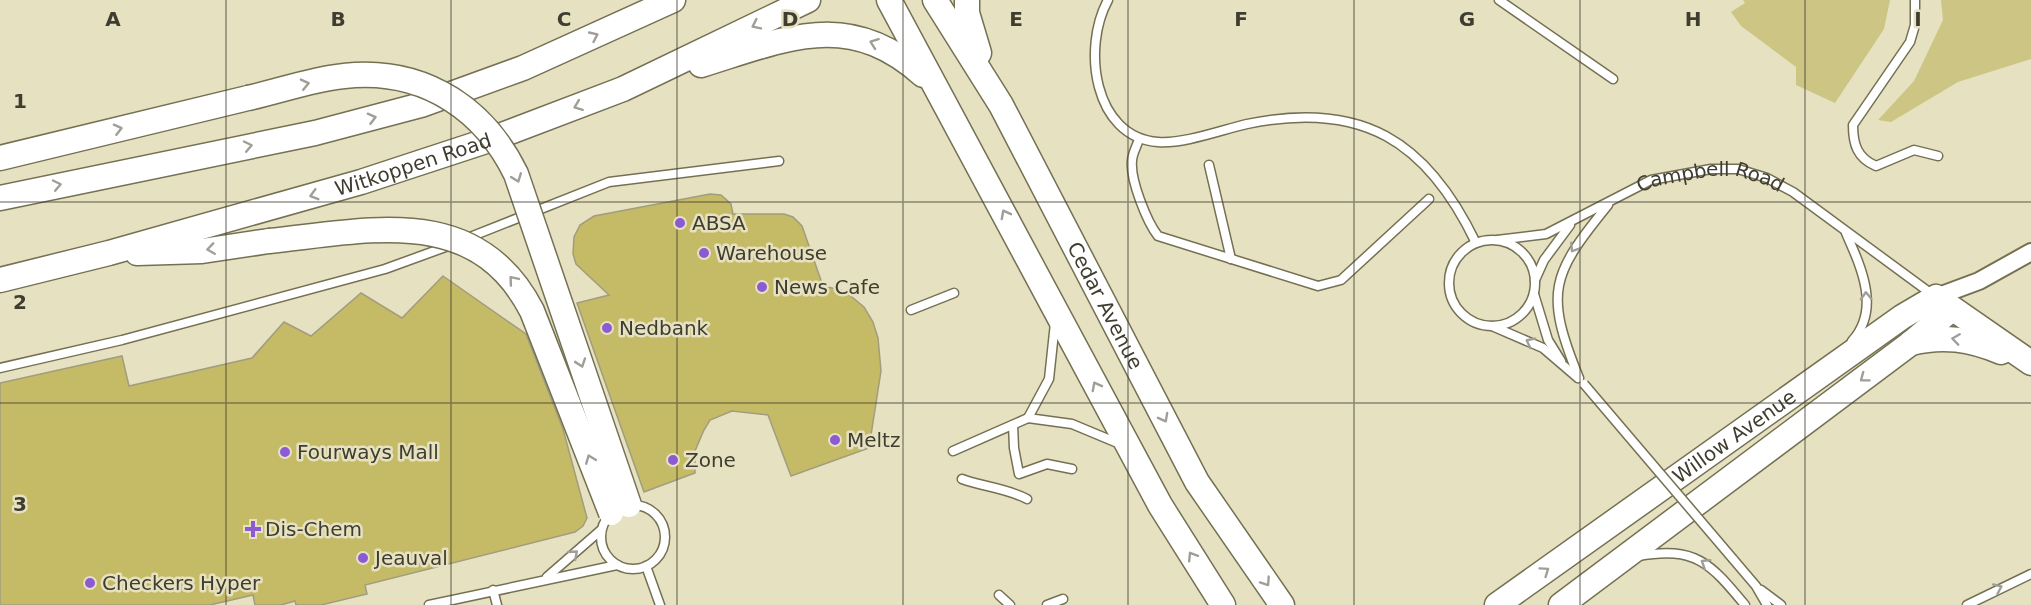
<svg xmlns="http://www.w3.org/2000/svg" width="2031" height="605" viewBox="0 0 2031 605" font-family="'DejaVu Sans',sans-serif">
  <rect width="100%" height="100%" fill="#e6e2c1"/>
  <g fill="#ccc584">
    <path d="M1743 0H1890L1884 29 1835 103 1796 85V67L1741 26 1731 12 1745 3Z"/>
    <path d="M1941 0H2031V59L1958 82 1891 122 1878 120 1914 81 1943 20Z"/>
  </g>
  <g fill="#c5ba66" stroke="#a19d7e" stroke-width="1.5">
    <path d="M710 194 721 195 731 204 733 214H784L793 217 802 226 823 286 841 290 852 297 864 307 873 322 878 338 881 371 869 448 791 476 768 415 732 411 710 420 704 430 695 451V473L644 492 577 303 609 295 576 264 573 254 574 237 580 225 594 216Z"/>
    <path d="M443 276 526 334 563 429 587 518 583 526 575 532 365 585 367 594 321 605H296L295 601 281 605H255L253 595 210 605H0V383L122 356 129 386 252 358 284 322 311 336 361 293 402 318Z"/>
  </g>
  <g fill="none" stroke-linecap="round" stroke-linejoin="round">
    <defs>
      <g id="lane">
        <path d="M1108 0C1082 47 1093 137 1158 142 1184 144 1221 130 1247 124 1362 100 1427 141 1476 243"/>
        <path d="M1499 0 1613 79"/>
        <path d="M1915 0V25L1910 42 1853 125C1853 144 1857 158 1876 166L1914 150 1938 156"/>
        <path d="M1139 139C1137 146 1132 154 1132 161 1130 180 1147 222 1158 236L1318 286 1341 280 1429 199"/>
        <path d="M1209 165 1231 259"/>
        <path d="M1846 233C1861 267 1881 309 1852 341"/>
        <path d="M465 239 609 182 779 161"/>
        <path id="s1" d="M1497 240 1546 234 1651 180 1711 169H1738L1767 178 1793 192 1933 295"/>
        <circle cx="1492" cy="283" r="43"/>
        <path d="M1535 280 1544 260 1570 225"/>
        <path d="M1534 294 1548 340 1561 361"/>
        <path d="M911 310 954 293"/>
        <path d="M1055 323 1049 379 1028 418 1072 424 1120 444"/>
        <path d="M1492 326 1543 348 1578 378"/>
        <path d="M0 368 122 340 385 269 451 245"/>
        <path d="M1579 378C1544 292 1551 275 1608 205"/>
        <path d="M1013 425 1014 448 1019 474 1047 464 1072 469"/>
        <path d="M953 451 1028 418"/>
        <path d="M962 479C984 487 1006 488 1027 499"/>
        <circle cx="633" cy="537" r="32"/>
        <path d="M1638 556C1696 546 1710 563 1745 605"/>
        <path d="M1733 559 1756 586 1767 605"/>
        <path d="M646 566 660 605"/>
        <path d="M547 577 601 530"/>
        <path d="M493 590 497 605"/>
        <path d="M1761 590 1781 605"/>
        <path d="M999 595 1010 605"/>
        <path d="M429 605 617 565"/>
        <path d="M1047 605 1063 599"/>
        <path d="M1967 605 2031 574"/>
      </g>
      <path id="street" d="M1936 297 1979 281 2031 252"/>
      <g id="secondary">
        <path d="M889 0 1160 505 1223 605"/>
        <path id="s2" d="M935 0 1001 105 1197 482 1282 605"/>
        <path d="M967 0V13L979 53"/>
        <path d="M701 65C786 39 848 8 923 75"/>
        <path d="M0 158 248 98"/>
        <path d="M0 198 315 133 421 105 523 68 673 0"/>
        <path d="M137 253 202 251 269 241"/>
        <path id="s3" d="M0 280 109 253 361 182 489 140 623 89 808 0"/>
        <path d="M1911 343C1943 335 1970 339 2001 352"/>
        <path id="s4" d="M1497 605 1902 317 1936 297 2031 363"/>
        <path d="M1561 605 1911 343 1952 309"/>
      </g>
    </defs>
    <use href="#lane" stroke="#747053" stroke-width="11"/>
    <use href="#street" stroke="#747053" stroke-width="20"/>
    <use href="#secondary" stroke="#747053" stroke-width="27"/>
    <use href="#lane" stroke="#fff" stroke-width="8"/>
    <use href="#street" stroke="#fff" stroke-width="16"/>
    <use href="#secondary" stroke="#fff" stroke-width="24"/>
    <defs>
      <path id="lane-bridge" d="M1584 384 1733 559"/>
      <g id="secondary-bridge">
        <path d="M248 98C283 90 319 77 355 75 427 71 485 110 516 174L629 505"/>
        <path d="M269 241C368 231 476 202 532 311L611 513"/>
      </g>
    </defs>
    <use href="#lane-bridge" stroke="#747053" stroke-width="11" stroke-linecap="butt"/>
    <use href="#secondary-bridge" stroke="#747053" stroke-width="27" stroke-linecap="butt"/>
    <use href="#lane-bridge" stroke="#fff" stroke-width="8"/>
    <use href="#secondary-bridge" stroke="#fff" stroke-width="24"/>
  </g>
  <defs><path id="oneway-chevron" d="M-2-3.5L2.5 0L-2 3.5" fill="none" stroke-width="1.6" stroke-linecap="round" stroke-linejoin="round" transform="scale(1.5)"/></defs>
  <g stroke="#9f9e98">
    <use href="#oneway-chevron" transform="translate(756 25) rotate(154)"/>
    <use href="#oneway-chevron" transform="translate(594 36) rotate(-25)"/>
    <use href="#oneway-chevron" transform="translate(874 43) rotate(-160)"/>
    <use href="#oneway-chevron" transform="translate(305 84) rotate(-13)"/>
    <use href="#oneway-chevron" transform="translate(578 106) rotate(159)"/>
    <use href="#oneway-chevron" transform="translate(372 118) rotate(-15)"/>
    <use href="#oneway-chevron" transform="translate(118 129) rotate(-14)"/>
    <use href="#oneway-chevron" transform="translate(248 146) rotate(-12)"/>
    <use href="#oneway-chevron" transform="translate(517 178) rotate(69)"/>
    <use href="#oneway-chevron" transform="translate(57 185) rotate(-12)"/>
    <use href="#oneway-chevron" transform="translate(314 195) rotate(164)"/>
    <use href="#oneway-chevron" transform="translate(1005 214) rotate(-118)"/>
    <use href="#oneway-chevron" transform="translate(1574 248) rotate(123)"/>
    <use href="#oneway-chevron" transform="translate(211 249) rotate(172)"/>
    <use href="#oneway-chevron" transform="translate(513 280) rotate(-130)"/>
    <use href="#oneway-chevron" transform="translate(1866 296) rotate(-92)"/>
    <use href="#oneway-chevron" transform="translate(1956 339) rotate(-172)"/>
    <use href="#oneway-chevron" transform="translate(1530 342) rotate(-153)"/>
    <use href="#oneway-chevron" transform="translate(581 363) rotate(71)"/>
    <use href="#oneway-chevron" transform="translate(1864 378) rotate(143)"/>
    <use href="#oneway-chevron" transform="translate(1096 386) rotate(-118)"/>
    <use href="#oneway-chevron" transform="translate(1164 418) rotate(62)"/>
    <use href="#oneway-chevron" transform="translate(590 459) rotate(-111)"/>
    <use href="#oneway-chevron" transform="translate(574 554) rotate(-41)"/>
    <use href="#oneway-chevron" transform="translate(1192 556) rotate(-122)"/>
    <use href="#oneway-chevron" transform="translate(1705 563) rotate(-148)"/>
    <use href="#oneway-chevron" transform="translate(1545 571) rotate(-35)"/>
    <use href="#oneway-chevron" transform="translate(1266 582) rotate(56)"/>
    <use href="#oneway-chevron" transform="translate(1998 588) rotate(-24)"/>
  </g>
  <path fill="none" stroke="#3f3d30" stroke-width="1.5" stroke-opacity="0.55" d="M226 0V605M451 0V605M677 0V605M903 0V605M1128 0V605M1354 0V605M1580 0V605M1805 0V605M0 202H2031M0 403H2031"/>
  <g fill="#8c5bd4" stroke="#e6e2c1" stroke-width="2">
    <circle cx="680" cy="223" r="6"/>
    <circle cx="704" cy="253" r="6"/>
    <circle cx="762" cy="287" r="6"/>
    <circle cx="607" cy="328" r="6"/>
    <circle cx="835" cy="440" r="6"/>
    <circle cx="285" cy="452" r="6"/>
    <circle cx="673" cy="460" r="6"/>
    <path d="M250 520h6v6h6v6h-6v6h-6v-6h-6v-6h6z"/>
    <circle cx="363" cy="558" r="6"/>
    <circle cx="90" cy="583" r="6"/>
  </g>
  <g text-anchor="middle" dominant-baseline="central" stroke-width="5" stroke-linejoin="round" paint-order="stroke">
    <g font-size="20" fill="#3f3d30" stroke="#e6e2c1">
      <text stroke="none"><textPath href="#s3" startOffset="429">Witkoppen Road</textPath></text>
      <text stroke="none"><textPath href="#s1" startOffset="228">Campbell Road</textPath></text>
      <text stroke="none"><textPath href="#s2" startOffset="350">Cedar Avenue</textPath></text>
      <text stroke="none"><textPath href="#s4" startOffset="291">Willow Avenue</textPath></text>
    </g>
    <g font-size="20" fill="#3f3d30" stroke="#e6e2c1" text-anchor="start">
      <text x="692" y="223">ABSA</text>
      <text x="716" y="253">Warehouse</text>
      <text x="774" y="287">News Cafe</text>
      <text x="619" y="328">Nedbank</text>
      <text x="847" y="440">Meltz</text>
      <text x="297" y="452">Fourways Mall</text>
      <text x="685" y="460">Zone</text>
      <text x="265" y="529">Dis-Chem</text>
      <text x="375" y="558">Jeauval</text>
      <text x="102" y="583">Checkers Hyper</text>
    </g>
  </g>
  <g font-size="20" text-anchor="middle" font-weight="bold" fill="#3f3d30" stroke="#e6e2c1" stroke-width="5" stroke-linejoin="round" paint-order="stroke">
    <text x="113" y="26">A</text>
    <text x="338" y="26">B</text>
    <text x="564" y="26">C</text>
    <text x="790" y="26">D</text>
    <text x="1016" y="26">E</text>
    <text x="1241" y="26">F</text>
    <text x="1467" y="26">G</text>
    <text x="1693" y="26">H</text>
    <text x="1918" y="26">I</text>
    <text x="20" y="108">1</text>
    <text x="20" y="309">2</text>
    <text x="20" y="511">3</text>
  </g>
</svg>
